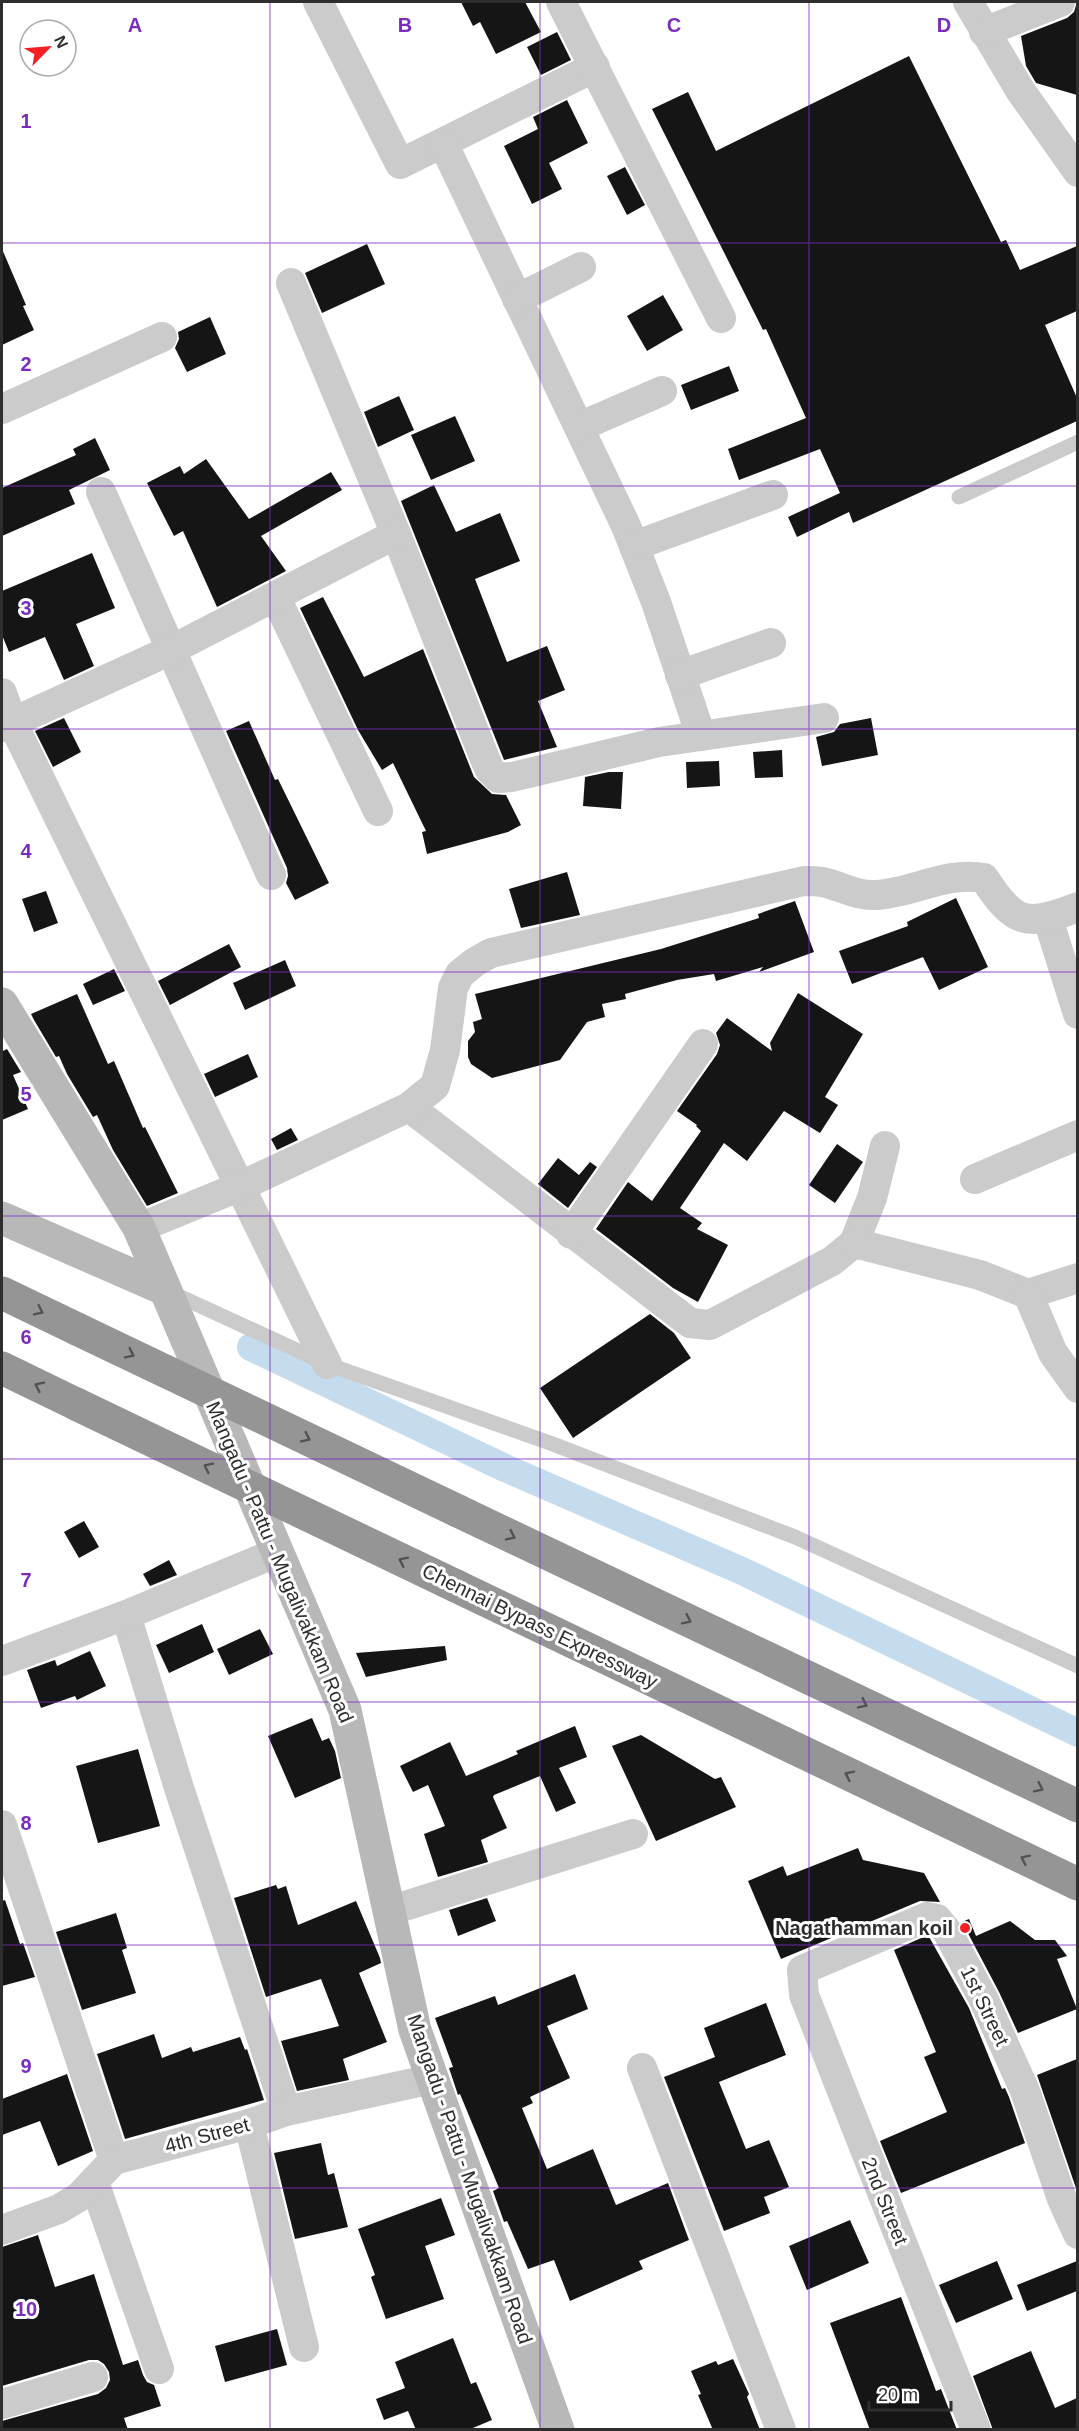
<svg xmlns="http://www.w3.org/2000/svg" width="1079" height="2431" viewBox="0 0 1079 2431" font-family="Helvetica,sans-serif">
  <rect width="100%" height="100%" fill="#fff"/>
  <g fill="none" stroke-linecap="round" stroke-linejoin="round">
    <path stroke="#c4dcee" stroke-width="28" d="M251 1347 505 1468 742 1571 1078 1733"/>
  </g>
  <g fill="#151515">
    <path d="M461 2H525L541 32 496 54 480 22 473 26Z"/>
    <path d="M1077 2V95L1036 83 1026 66 1021 36 1067 18 1074 12Z"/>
    <path d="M557 32 571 60 541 75 527 47Z"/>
    <path d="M909 56 1001 242 1006 240 1020 270 1077 246V311L1045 325 1077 398V421L853 523 849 512 797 537 788 517 840 493 820 449 739 480 728 449 806 418 766 329 763 330 652 109 688 92 716 151Z"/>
    <path d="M567 100 588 143 549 163 562 189 532 204 504 146 538 129 533 117Z"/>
    <path d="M625 167 645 205 627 215 607 176Z"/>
    <path d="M367 244 385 284 322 313 305 273Z"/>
    <path d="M2 249 26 305 23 306 34 330 2 345Z"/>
    <path d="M663 295 683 330 647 351 627 316Z"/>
    <path d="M210 317 226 354 187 372 175 348 179 339 178 332Z"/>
    <path d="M729 366 739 391 691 410 681 385Z"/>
    <path d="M399 396 414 430 378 447 364 412Z"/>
    <path d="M455 416 475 461 431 480 411 435Z"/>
    <path d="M95 438 110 470 69 490 75 504 2 536V488L76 455 73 449Z"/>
    <path d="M206 459 249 519 331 472 342 490 261 536 286 571 217 607 183 531 174 536 147 483 180 466 184 474Z"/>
    <path d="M434 485 456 532 500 513 520 561 475 579 507 662 547 646 565 690 538 701 557 747 504 760 401 501Z"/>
    <path d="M92 553 115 608 76 624 94 666 64 680 45 637 9 652 2 635V591Z"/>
    <path d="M323 597 364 677 423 649 474 777 492 794 506 795 521 825 508 832 427 854 422 832 426 831 393 763 382 770 358 730 300 608Z"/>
    <path d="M64 718 81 752 53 767 35 731Z"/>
    <path d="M871 718 878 755 822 766 816 737 834 732 840 724Z"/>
    <path d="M249 721 275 780 278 779 329 883 295 900 286 883 288 876 287 868 226 731Z"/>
    <path d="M782 750 783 777 755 778 753 752Z"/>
    <path d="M719 761 720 786 687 788 686 762Z"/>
    <path d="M609 772H623L621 809 583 806 585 777Z"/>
    <path d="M567 872 580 915 521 928 509 889Z"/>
    <path d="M46 891 58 923 34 932 22 899Z"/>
    <path d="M956 898 988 967 939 990 923 957 852 984 839 951 908 926 907 922Z"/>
    <path d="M795 901 814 952 759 972 763 967 716 981 714 974 677 980 625 994 626 999 602 1004 605 1017 587 1022 560 1060 492 1078 471 1064 468 1057V1041L475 1032 473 1022 482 1019 475 994 661 949 759 918 758 914Z"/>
    <path d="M229 944 241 967 170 1005 158 981Z"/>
    <path d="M285 960 296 986 245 1010 233 983Z"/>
    <path d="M114 969 125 991 93 1005 83 984Z"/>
    <path d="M798 993 863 1034 825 1097 838 1105 820 1133 784 1111 747 1161 724 1143 680 1208 702 1223 697 1229 728 1245 698 1302 673 1288 596 1229 628 1182 652 1201 701 1131 696 1126 697 1125 677 1111 717 1054 720 1045 716 1033 727 1018 772 1051 770 1043Z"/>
    <path d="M77 994 108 1064 114 1061 143 1128 145 1127 178 1193 147 1206 113 1150 97 1115 93 1117 67 1074 59 1056 56 1057 34 1020 31 1014Z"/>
    <path d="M2 1048 3 1051 7 1049 21 1072 13 1075 28 1109 2 1120Z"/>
    <path d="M248 1054 258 1077 215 1097 204 1074Z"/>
    <path d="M291 1128 298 1140 277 1150 271 1139Z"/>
    <path d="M837 1144 863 1162 835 1203 809 1185Z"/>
    <path d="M558 1158 579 1175 590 1162 597 1167 568 1208 538 1184Z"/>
    <path d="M650 1314 674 1333 691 1358 573 1438 540 1388Z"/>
    <path d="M84 1521 99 1547 79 1558 64 1532Z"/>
    <path d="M169 1560 177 1575 150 1586 143 1574Z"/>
    <path d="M202 1624 214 1652 169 1673 156 1645Z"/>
    <path d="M260 1629 273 1654 229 1675 217 1649Z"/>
    <path d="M445 1646 447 1660 366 1677 356 1653Z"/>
    <path d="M90 1651 106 1686 77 1700 75 1696 41 1708 27 1670 55 1660 57 1666Z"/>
    <path d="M312 1718 322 1741 329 1738 335 1751 341 1778 295 1798 268 1736Z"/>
    <path d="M575 1726 587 1757 559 1768 576 1803 556 1812 540 1776 494 1795 493 1797 507 1828 481 1840 488 1862 438 1877 424 1834 445 1826 428 1785 413 1792 400 1766 450 1742 466 1776 518 1754 516 1751Z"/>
    <path d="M641 1735 715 1779 721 1777 736 1807 656 1841 612 1746Z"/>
    <path d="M138 1749 160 1826 98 1843 76 1766Z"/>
    <path d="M858 1848 863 1860 924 1873 940 1902 920 1901 781 1959 748 1881 783 1866 787 1876Z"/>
    <path d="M276 1885 278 1889 286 1886 298 1925 356 1901 380 1958 381 1963 359 1973 387 2042 343 2059 349 2080 297 2091 281 2041 339 2026 321 1979 266 1997 234 1898Z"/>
    <path d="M487 1898 496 1921 458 1936 449 1910Z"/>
    <path d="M5 1900 20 1944 23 1943 35 1977 2 1986V1901Z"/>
    <path d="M116 1913 127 1948 122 1950 136 1993 82 2010 56 1932Z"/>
    <path d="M969 1919 976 1936 1010 1921 1035 1940H1055L1067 1956 1057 1959 1077 2009 1018 2033 999 1992 962 1922Z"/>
    <path d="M928 1935 969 2008 1002 2089 1005 2088 1009 2097 1025 2143 901 2193 880 2141 947 2112 924 2057 936 2052 894 1950Z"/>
    <path d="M575 1974 588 2009 547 2026 570 2078 530 2097 533 2103 522 2108 547 2169 593 2149 616 2205 668 2183 689 2240 639 2261 643 2269 570 2301 554 2260 528 2269 507 2221 504 2222 493 2191 499 2188 460 2094 458 2095 449 2068 453 2067 435 2018 495 1996 498 2005Z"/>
    <path d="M766 2003 786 2055 719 2082 746 2149 769 2140 789 2187 764 2197 770 2213 724 2231 664 2077 715 2057 704 2028Z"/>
    <path d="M154 2034 162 2058 191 2047 193 2052 240 2037 245 2050 247 2049 264 2100 125 2139 97 2054Z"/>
    <path d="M1077 2059V2191L1037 2075Z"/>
    <path d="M67 2074 93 2151 58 2166 40 2121 2 2135V2099Z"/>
    <path d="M321 2143 328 2175 334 2173 348 2227 295 2239 274 2153Z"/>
    <path d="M441 2198 455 2235 425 2246 444 2299 386 2319 371 2277 375 2275 358 2229Z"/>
    <path d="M850 2220 869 2263 807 2290 789 2246Z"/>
    <path d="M38 2235 55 2287 94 2274 123 2365 138 2360 143 2375 147 2382 154 2385 161 2406 124 2418 128 2430H2V2421L98 2394 106 2388 110 2380 109 2372 104 2364 98 2360H89L2 2386V2247Z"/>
    <path d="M997 2261 1013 2299 956 2323 939 2285Z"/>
    <path d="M1077 2261V2291L1027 2311 1017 2285Z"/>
    <path d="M901 2297 936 2391 941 2389 957 2430H870L830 2323Z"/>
    <path d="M277 2329 287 2365 225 2382 215 2346Z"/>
    <path d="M453 2338 471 2384 476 2382 492 2420 468 2430H416L408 2411 384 2420 376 2399 405 2388 395 2362Z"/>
    <path d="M1031 2351 1055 2408 1077 2398V2430H993L973 2376Z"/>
    <path d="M733 2359 749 2394 747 2397 760 2430H713L698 2395 701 2394 691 2371 716 2361 718 2365Z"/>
  </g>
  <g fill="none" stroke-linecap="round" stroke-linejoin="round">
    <g stroke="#cbcbcb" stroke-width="15">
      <path d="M959 497 1078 442"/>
      <path d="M170 1292 327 1364 550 1443 795 1537 1078 1666"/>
    </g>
    <g stroke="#cbcbcb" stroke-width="30">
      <path d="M318 2 400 164 595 67"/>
      <path d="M561 2 721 318"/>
      <path d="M968 2 1020 90 1078 172"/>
      <path d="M984 32 1060 2"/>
      <path d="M443 143 626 526 656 602 701 736"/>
      <path d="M291 283 396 534 485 759 490 770 498 778 512 777 659 742 824 718"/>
      <path d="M517 299 581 267"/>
      <path d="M2 409 162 337"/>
      <path d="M579 427 662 391"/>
      <path d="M101 492 271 875"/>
      <path d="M634 546 773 495"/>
      <path d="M276 598 378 811"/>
      <path d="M680 675 771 643"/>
      <path d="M2 693 12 722 327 1364"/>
      <path d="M2 727 171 650 396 534"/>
      <path d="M1048 919 1078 1014"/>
      <path d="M409 1107 690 1323 710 1325 832 1261 854 1243 872 1198 885 1146"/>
      <path d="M975 1179 1078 1135"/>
      <path d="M139 1228 241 1186 409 1107 435 1086 445 1050 453 988 460 974 475 962 491 953 804 881C810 881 817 881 822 882 842 886 855 896 876 895 913 893 946 871 984 878 1015 925 1026 927 1078 907"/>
      <path d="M571 1234 703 1044"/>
      <path d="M854 1243 980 1275 1028 1294 1078 1278"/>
      <path d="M1028 1294 1053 1353 1078 1388"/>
      <path d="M126 1615 179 1788 286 2111"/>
      <path d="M2 1661 126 1615 278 1552"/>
      <path d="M2 1825 114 2160"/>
      <path d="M389 1911 633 1834"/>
      <path d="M642 2068 781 2430"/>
      <path d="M249 2124 304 2347"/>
      <path d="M94 2182 159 2369"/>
      <path d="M2 2230 59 2209 79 2197 114 2160 249 2124 286 2111 432 2079"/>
      <path d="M2 2404 93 2377"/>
      <path d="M976 2430 804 1995 802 1970 927 1917 937 1919 947 1931 984 2000 1025 2091 1062 2199 1078 2234"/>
    </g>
    <g stroke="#b8b8b8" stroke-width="33">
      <path d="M2 1004 139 1228 345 1710 415 2030 558 2430"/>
      <path d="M2 1218 164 1289"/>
    </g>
    <g stroke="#959595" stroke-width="33">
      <path d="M2 1293 77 1329"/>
      <path d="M2 1368 76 1404"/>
      <path d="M458 1511 1078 1806"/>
      <path d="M456 1586 1078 1884"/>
    </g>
    <g stroke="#959595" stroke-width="33">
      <path d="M77 1329 458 1511"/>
      <path d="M76 1404 456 1586"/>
    </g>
  </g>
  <defs><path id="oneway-chevron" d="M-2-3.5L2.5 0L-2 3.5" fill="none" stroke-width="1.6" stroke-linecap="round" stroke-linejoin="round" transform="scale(1.5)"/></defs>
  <g stroke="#525252">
    <use href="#oneway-chevron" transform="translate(39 1311) rotate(26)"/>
    <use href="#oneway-chevron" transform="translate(130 1354) rotate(26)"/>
    <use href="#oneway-chevron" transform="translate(39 1386) rotate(-154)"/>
    <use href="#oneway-chevron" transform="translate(306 1438) rotate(26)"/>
    <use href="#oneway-chevron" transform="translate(208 1467) rotate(-154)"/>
    <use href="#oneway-chevron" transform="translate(511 1536) rotate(26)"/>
    <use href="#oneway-chevron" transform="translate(403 1561) rotate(-154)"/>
    <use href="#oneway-chevron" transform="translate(687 1620) rotate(26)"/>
    <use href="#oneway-chevron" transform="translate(863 1704) rotate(26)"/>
    <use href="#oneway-chevron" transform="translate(849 1775) rotate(-154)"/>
    <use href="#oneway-chevron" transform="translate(1039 1788) rotate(26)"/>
    <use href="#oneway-chevron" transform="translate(1025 1859) rotate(-154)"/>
  </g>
  <path fill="none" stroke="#7b2cbf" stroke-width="1.5" stroke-opacity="0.55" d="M270 2V2430M540 2V2430M809 2V2430M2 243H1078M2 486H1078M2 729H1078M2 972H1078M2 1216H1078M2 1459H1078M2 1702H1078M2 1945H1078M2 2188H1078"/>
  <circle fill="#f42024" stroke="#fff" stroke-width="2" cx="965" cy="1928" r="6"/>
  <g text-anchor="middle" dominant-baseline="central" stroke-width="6" stroke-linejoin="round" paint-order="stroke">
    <g font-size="20" fill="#2e2e2e" stroke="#fff">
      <text transform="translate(280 1562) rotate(67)">Mangadu - Pattu - Mugalivakkam Road</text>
      <text transform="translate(540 1626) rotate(26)">Chennai Bypass Expressway</text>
      <text transform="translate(985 2006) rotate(64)">1st Street</text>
      <text transform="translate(207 2135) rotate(-15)">4th Street</text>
      <text transform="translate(470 2179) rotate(71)">Mangadu - Pattu - Mugalivakkam Road</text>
      <text transform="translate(885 2201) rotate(68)">2nd Street</text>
    </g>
    <g font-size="20" font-weight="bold" fill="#2e2e2e" stroke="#fff" text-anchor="end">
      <text x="953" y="1928">Nagathamman koil</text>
    </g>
  </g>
  <g font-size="20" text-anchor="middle" font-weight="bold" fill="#7b2cbf" stroke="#fff" stroke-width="6" stroke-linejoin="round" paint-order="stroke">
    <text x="135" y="32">A</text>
    <text x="405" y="32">B</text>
    <text x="674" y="32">C</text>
    <text x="944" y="32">D</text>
    <text x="26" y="128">1</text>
    <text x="26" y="371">2</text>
    <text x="26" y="615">3</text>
    <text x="26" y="858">4</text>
    <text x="26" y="1101">5</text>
    <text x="26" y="1344">6</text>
    <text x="26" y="1587">7</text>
    <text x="26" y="1830">8</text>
    <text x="26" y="2073">9</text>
    <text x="26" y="2316">10</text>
  </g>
  <rect width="1079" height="2431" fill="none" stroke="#2e2e2e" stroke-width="6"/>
  <g transform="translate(48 48) rotate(65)"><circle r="28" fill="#ffffff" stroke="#ababab" stroke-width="1.5"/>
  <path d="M0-4.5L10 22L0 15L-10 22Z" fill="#f42024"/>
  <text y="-9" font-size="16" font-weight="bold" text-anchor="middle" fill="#2e2e2e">N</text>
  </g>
  <path d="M869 2401v9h82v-9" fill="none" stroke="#2e2e2e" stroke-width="3"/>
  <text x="878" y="2401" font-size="18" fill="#2e2e2e" stroke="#ffffff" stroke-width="4.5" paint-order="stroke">20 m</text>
</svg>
